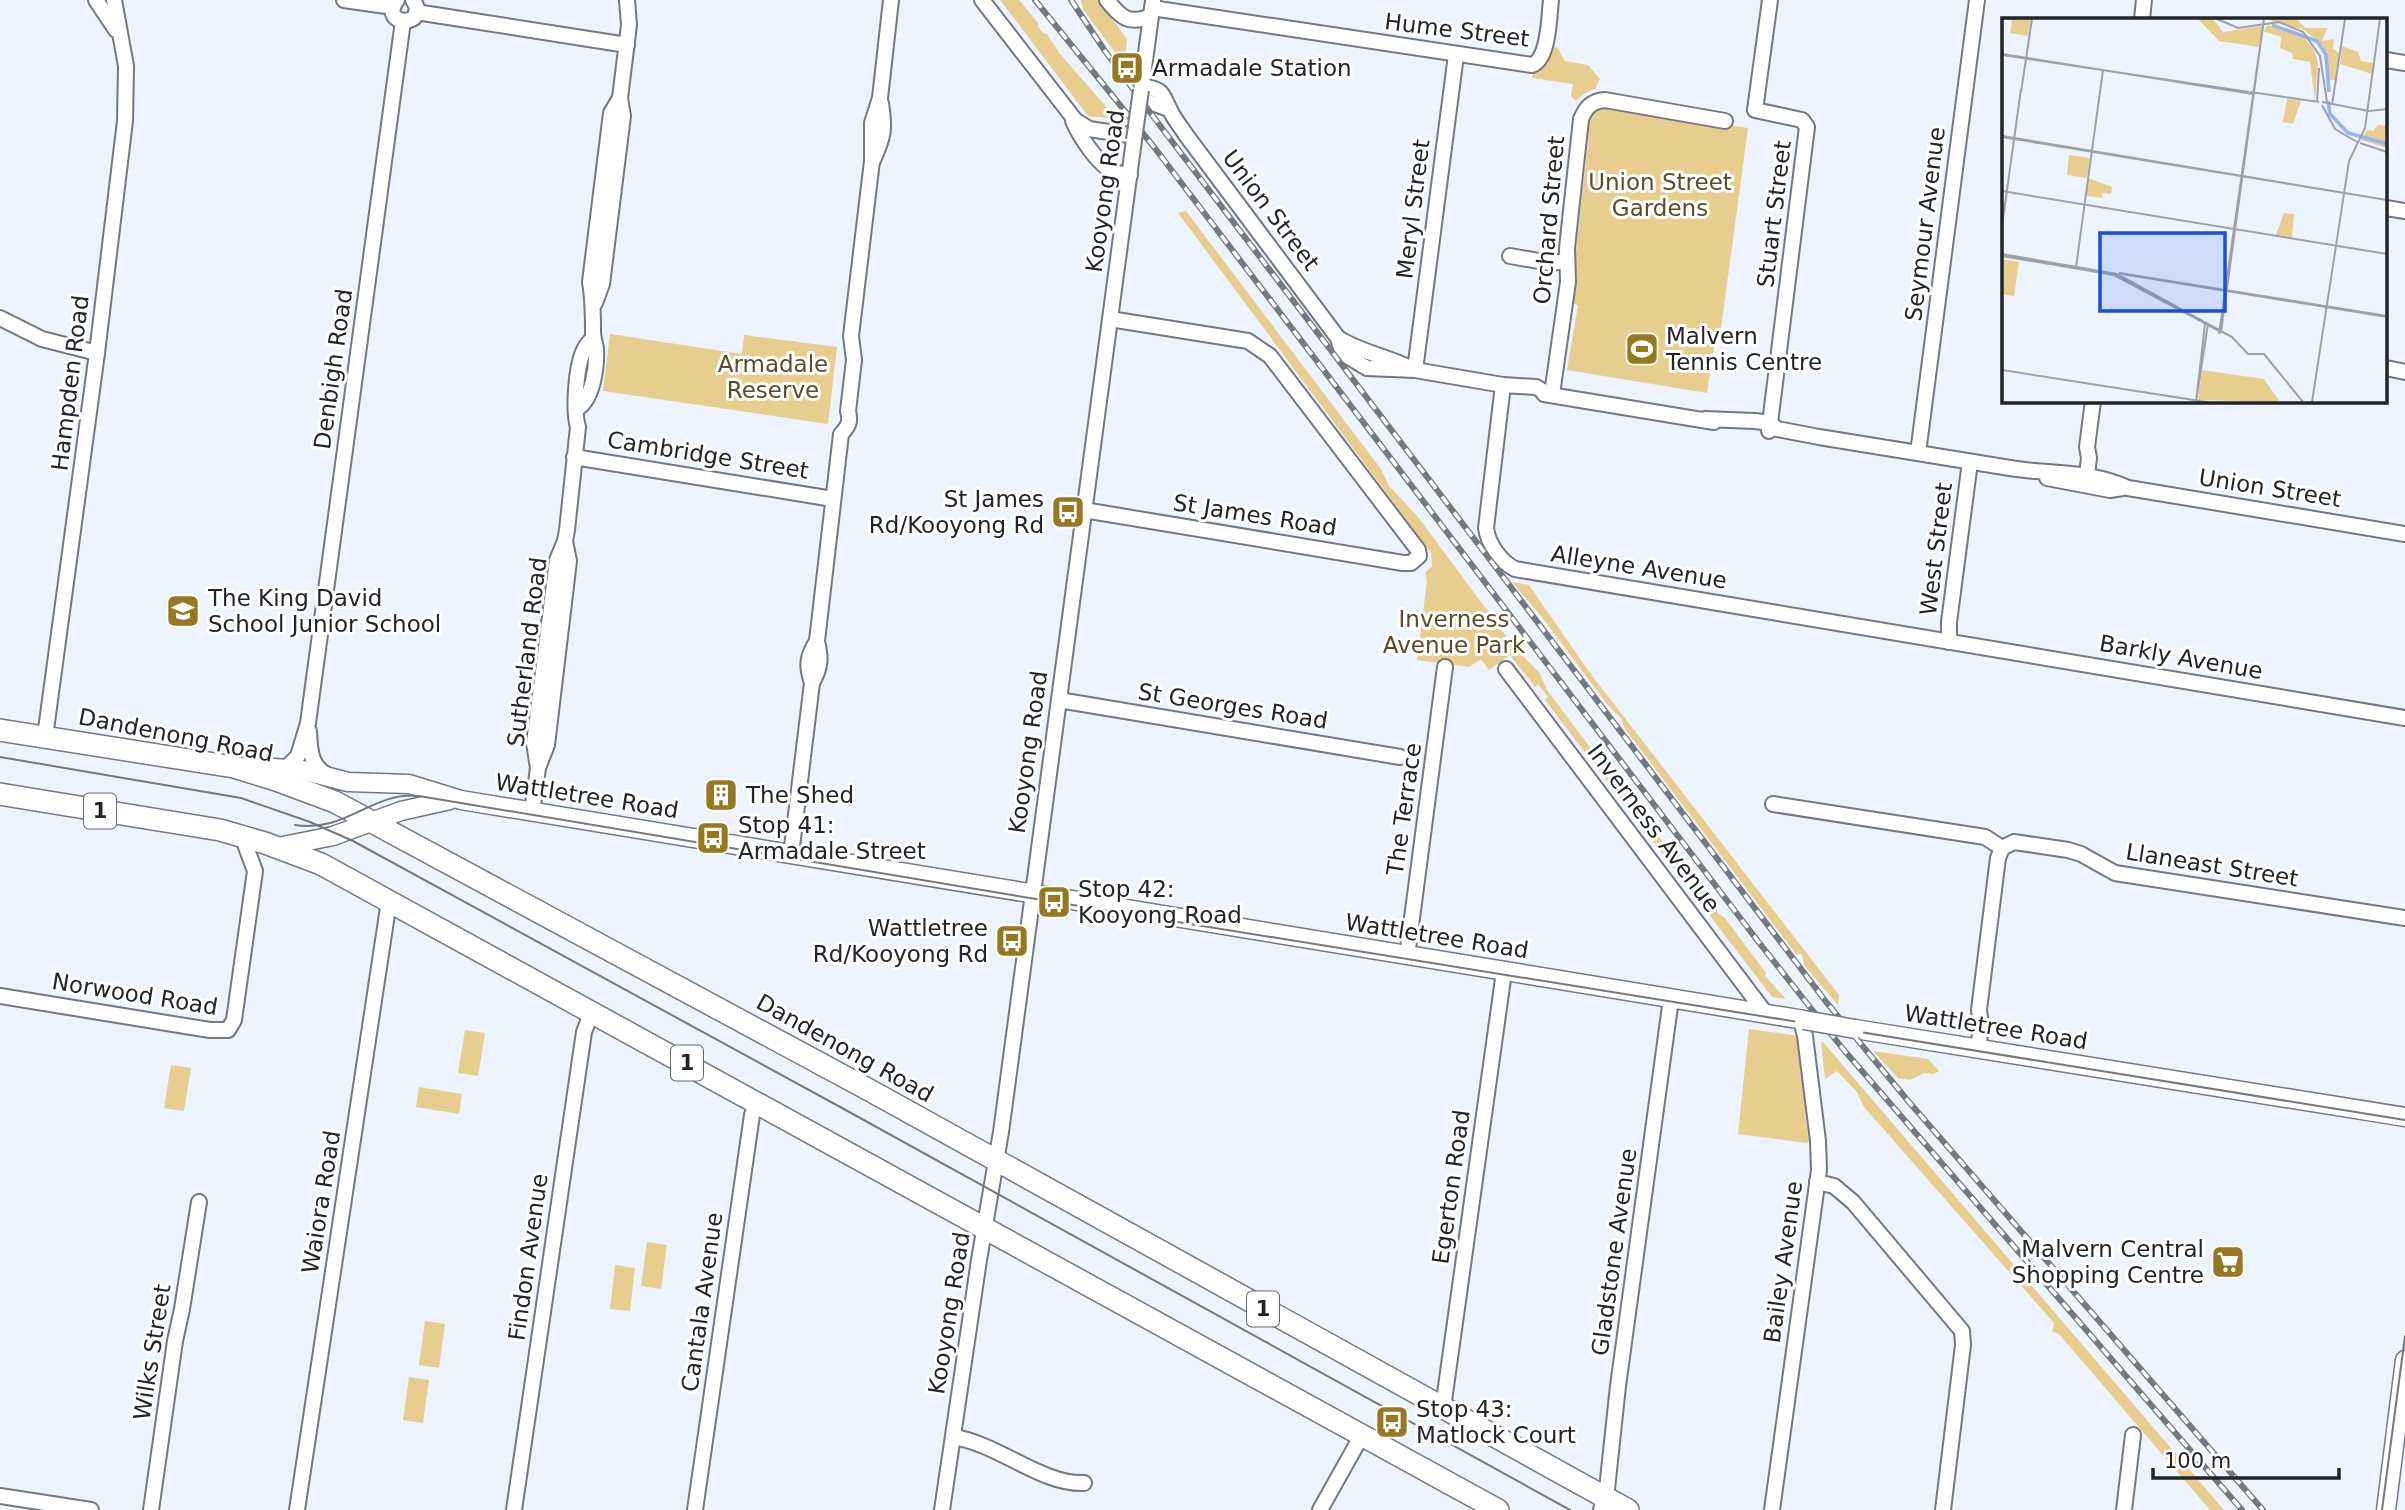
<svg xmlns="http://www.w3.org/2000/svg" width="2405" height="1510" viewBox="0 0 2405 1510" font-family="'DejaVu Sans',sans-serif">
  <rect width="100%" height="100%" fill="#eef4ff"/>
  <g fill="#e7cd8e">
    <path d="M1000 0H1019L1038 23V27L1043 33 1047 34 1060 54 1117 119 1088 116Z"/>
    <path d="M1081 0H1098L1127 39 1124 65 1083 9Z"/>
    <path d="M1552 46 1557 47 1565 61 1588 65 1600 79 1595 89 1585 93 1576 101 1571 96 1573 84 1532 78 1533 73 1544 66Z"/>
    <path d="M1603 107 1748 128 1721 328H1717L1707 393 1567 370 1578 305 1570 303 1588 143C1589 128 1584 112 1603 107Z"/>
    <path d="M1186 211 1381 469 1389 486 1418 517 1515 648 1539 672 1547 690 1583 738 1706 898 1717 907V913L1724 917 1766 973 1765 976 1786 999 1772 997 1545 700 1548 697 1538 684 1535 687 1510 655 1489 670 1481 659 1469 667 1417 660 1427 581 1425 573 1432 566 1431 553 1178 213Z"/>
    <path d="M610 334 742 354 744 335 837 347 828 424 603 391Z"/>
    <path d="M1512 582 1529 585 1587 669 1839 995 1838 1005 1804 965 1802 954H1796L1625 729 1621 718 1607 704 1541 616Z"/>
    <path d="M1749 1029 1799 1036 1809 1104 1805 1114 1809 1142 1806 1143 1738 1134Z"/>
    <path d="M465 1030 485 1033 478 1076 458 1073Z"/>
    <path d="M1821 1042H1823L2224 1510H2210L2058 1333 2052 1332 2054 1323 1864 1107 1857 1092 1837 1071 1825 1079Z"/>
    <path d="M1873 1051 1928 1059 1939 1071 1934 1074 1924 1073 1910 1080 1898 1078Z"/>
    <path d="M171 1065 191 1068 184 1111 164 1108Z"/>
    <path d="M419 1087 462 1094 459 1114 416 1107Z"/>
    <path d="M647 1242 667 1245 661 1289 641 1286Z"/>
    <path d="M615 1265 635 1268 630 1311 610 1309Z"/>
    <path d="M425 1321 445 1324 439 1368 419 1365Z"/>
    <path d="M409 1377 429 1380 423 1423 403 1420Z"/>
  </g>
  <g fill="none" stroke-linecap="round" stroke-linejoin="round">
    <defs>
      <g id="minor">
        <path d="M96 0 116 30"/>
        <path d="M344 0 393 7"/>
        <path d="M397 0C377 27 432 28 413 0"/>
        <path d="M982 0 1075 120 1089 129 1135 136"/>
        <path d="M1107 0C1121 18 1129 25 1151 16"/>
        <path d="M1152 8 1532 65C1549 59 1549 17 1551 0"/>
        <path d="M416 12 627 45"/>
        <path d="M2142 19 2144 0"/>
        <path d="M2386 60 2405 63"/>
        <path d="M1142 86C1164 90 1161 92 1170 110 1174 119 1181 127 1186 135L1338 338 1341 349 1347 356 1367 368 1415 370 1503 385 1536 387 1546 393"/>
        <path d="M1141 90 1153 1"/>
        <path d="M1149 102 1169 109"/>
        <path d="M1073 121C1079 135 1098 165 1113 171 1118 174 1124 174 1130 175"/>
        <path d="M873 160C884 136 885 129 881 103"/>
        <path d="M2386 208 2405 211"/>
        <path d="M1510 256 1550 263 1567 261"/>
        <path d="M595 303 602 284 623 116 620 98 629 25 627 0"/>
        <path d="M0 318 42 339 97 353"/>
        <path d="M1338 338C1360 352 1386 356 1410 368"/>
        <path d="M2386 368 2405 372"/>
        <path d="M1415 370 1456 55"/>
        <path d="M1503 385 1486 528C1488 544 1501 562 1515 569L2405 718"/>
        <path d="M1544 394 1714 422"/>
        <path d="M1552 394 1568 282 1567 248 1581 119C1586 107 1592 101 1605 100L1725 121"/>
        <path d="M576 409C593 401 597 366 596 348 595 343 593 338 593 332 593 314 593 299 590 282L611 113 620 98"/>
        <path d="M1705 419 1755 421 1770 423 1777 429 1819 437 2010 468C2051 475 2089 470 2128 488L2405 534"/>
        <path d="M1769 431 1807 127 1802 120 1755 110 1770 0"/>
        <path d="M1918 453 1977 0"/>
        <path d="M574 457 833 499"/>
        <path d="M2047 478 2110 490 2123 488"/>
        <path d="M2086 483 2089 458 2087 447 2093 401"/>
        <path d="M1084 510 1403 563H1411L1419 556 1418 550 1270 356 1248 341 1110 319"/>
        <path d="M1949 642V622L1970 462"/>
        <path d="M1506 669 1766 1014"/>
        <path d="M812 683C806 665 807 657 817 641"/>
        <path d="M1059 700 1400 757"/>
        <path d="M309 731C310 750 310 767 329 776"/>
        <path d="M45 737 97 353 125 121 126 66 114 0"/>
        <path d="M286 768 298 756 308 723 403 21"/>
        <path d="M538 768 534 743 557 560 565 541 567 530 578 427C573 411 576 368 583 352 585 347 589 342 593 338"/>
        <path d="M1773 804 1985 837 2002 848"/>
        <path d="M532 812 538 768 547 745 569 561 565 541"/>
        <path d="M2002 848 2014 842 2068 850 2081 854 2115 873 2405 918"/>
        <path d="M791 855 812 683C821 667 821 658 817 641L841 434C848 427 851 422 848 411L854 360 851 336 872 161V123L880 98 891 0"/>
        <path d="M1407 956 1445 667"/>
        <path d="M0 996 210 1030H228L234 1020 255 871 242 836"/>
        <path d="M1978 1049 1981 1026 1979 1010 1998 858 2002 848"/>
        <path d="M1817 1182 1834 1186 1853 1202 1962 1331 1963 1345 1943 1510"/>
        <path d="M1443 1408 1504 972"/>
        <path d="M953 1437C997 1443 1042 1485 1084 1483"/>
        <path d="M0 1496 91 1510"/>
        <path d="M151 1510 175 1341 182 1309 199 1202"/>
        <path d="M297 1510 389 901"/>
        <path d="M514 1510 584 1032 592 1011"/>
        <path d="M695 1510 752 1115 758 1102"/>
        <path d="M942 1510 979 1260 1001 1132 1134 140"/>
        <path d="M1320 1510 1362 1435"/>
        <path d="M1601 1510 1607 1489 1618 1386 1671 999"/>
        <path d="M1772 1510 1819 1170 1818 1141 1805 1036 1801 1020"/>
        <path d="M2124 1510 2133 1435"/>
      </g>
      <g id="major">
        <path d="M247 766 302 770 348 782 409 784 461 800 1804 1020"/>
        <path d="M278 847 333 836 401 811 450 800"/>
        <path d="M1855 1029 2405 1117"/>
        <path d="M2386 1510 2405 1360"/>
      </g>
      <g id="highway">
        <path d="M0 730 234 767 276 780 335 802 871 1091 1628 1510"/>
        <path d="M0 794 220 830 265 843 321 864 1498 1510"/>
      </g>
    </defs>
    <use href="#minor" stroke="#727884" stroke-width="18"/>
    <use href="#major" stroke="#727884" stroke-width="21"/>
    <use href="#highway" stroke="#727884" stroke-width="24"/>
    <use href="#minor" stroke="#fff" stroke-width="14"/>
    <use href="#major" stroke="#fff" stroke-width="18"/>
    <use href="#highway" stroke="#fff" stroke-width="21"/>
    <g stroke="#74787f" stroke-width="2">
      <path d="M0 757 241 798 310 822 353 841 842 1108 1570 1510"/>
      <path d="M295 825C347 833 372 791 419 796L1048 901 2405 1120"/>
      <path d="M2382 1510 2405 1336"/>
    </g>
    <defs>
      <g id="rail">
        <path d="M1035 0 1154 147 1757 940 1843 1049 2242 1510"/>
        <path d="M1071 0 1105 51 1158 123 1827 1003 1909 1102 2263 1510"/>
      </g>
    </defs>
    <use href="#rail" stroke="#74787f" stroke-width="6"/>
    <use href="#rail" stroke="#fff" stroke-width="3.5" stroke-dasharray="10" stroke-linecap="butt"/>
    <defs>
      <path id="minor-bridge" d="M1134 140 1141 90"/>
      <path id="major-bridge" d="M1804 1020 1855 1029"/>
    </defs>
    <use href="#minor-bridge" stroke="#727884" stroke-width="18" stroke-linecap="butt"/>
    <use href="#major-bridge" stroke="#727884" stroke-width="21" stroke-linecap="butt"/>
    <use href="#minor-bridge" stroke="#fff" stroke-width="14"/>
    <use href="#major-bridge" stroke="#fff" stroke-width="18"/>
  </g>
  <defs>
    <symbol id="bus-square" viewBox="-11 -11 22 22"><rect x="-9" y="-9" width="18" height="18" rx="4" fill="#967820" stroke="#fff"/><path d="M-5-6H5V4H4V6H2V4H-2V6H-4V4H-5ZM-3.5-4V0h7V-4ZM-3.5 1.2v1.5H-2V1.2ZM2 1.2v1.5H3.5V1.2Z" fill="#fff"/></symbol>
    <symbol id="stadium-square" viewBox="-11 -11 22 22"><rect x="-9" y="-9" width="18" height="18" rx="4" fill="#967820" stroke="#fff"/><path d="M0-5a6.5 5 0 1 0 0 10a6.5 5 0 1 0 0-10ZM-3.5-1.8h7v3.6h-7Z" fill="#fff"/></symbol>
    <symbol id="school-square" viewBox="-11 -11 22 22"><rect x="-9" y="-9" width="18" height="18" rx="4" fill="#967820" stroke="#fff"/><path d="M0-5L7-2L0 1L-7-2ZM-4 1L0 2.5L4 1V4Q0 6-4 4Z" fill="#fff"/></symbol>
    <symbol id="building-square" viewBox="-11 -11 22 22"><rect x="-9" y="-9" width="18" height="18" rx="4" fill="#967820" stroke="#fff"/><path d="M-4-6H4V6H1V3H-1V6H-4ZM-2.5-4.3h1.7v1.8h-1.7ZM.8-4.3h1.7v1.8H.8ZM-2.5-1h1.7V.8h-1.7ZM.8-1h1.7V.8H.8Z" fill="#fff"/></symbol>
    <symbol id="supermarket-square" viewBox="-11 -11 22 22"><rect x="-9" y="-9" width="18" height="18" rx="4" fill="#967820" stroke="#fff"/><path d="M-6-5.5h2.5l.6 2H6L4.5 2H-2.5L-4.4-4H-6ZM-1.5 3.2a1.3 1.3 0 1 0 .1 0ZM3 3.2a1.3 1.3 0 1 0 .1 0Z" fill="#fff"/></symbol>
  </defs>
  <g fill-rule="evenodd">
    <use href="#bus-square" x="1108" y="49" width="38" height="38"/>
    <use href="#stadium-square" x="1623" y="330" width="38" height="38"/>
    <use href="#bus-square" x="1049" y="493" width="38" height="38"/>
    <use href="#school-square" x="164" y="592" width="38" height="38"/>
    <use href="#building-square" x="702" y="776" width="38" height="38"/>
    <use href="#bus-square" x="694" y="819" width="38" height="38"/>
    <use href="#bus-square" x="1035" y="883" width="38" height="38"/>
    <use href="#bus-square" x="993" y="922" width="38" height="38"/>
    <use href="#supermarket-square" x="2209" y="1243" width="38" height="38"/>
    <use href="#bus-square" x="1373" y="1403" width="38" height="38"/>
  </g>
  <g text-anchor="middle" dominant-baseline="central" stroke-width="6" stroke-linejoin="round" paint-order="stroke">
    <g fill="#fff" stroke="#646669" stroke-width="2">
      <rect x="84" y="793.5" width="32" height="35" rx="5"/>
      <rect x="671" y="1045.5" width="32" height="35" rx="5"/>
      <rect x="1247" y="1291.5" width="32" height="35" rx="5"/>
    </g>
    <g font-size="21" font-weight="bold" fill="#222429">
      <text x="100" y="811">1</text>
      <text x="687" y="1063">1</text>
      <text x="1263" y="1309">1</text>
    </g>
    <g font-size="23" fill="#222429" stroke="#fff">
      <text transform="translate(1457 30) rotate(7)">Hume Street</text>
      <text transform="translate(1105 191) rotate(-82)">Kooyong Road</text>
      <text transform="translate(1413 209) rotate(-83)">Meryl Street</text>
      <text transform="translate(1271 210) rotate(53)">Union Street</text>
      <text transform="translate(1774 214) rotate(-83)">Stuart Street</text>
      <text transform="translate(1549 220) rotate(-85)">Orchard Street</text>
      <text transform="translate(1925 224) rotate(-83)">Seymour Avenue</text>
      <text transform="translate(333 369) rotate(-82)">Denbigh Road</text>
      <text transform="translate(70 383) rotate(-83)">Hampden Road</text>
      <text transform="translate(708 455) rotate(9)">Cambridge Street</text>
      <text transform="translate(2270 488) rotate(9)">Union Street</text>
      <text transform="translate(1255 515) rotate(9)">St James Road</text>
      <text transform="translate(1936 549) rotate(-83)">West Street</text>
      <text transform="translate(1639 567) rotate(9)">Alleyne Avenue</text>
      <text transform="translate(527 652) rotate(-83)">Sutherland Road</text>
      <text transform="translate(2181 657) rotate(10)">Barkly Avenue</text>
      <text transform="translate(1233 706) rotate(9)">St Georges Road</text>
      <text transform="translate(176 735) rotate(11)">Dandenong Road</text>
      <text transform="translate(1028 752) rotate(-82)">Kooyong Road</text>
      <text transform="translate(587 796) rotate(9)">Wattletree Road</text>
      <text transform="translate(1404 809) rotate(-82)">The Terrace</text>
      <text transform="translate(1654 828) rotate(53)">Inverness Avenue</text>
      <text transform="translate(2212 865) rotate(9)">Llaneast Street</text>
      <text transform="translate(1437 936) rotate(9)">Wattletree Road</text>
      <text transform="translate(135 994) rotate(9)">Norwood Road</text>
      <text transform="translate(1996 1027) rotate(9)">Wattletree Road</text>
      <text transform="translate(845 1048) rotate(29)">Dandenong Road</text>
      <text transform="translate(1451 1187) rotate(-82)">Egerton Road</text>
      <text transform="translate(321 1202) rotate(-81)">Waiora Road</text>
      <text transform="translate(1614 1252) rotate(-82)">Gladstone Avenue</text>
      <text transform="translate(528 1257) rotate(-82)">Findon Avenue</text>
      <text transform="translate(1783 1262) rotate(-82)">Bailey Avenue</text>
      <text transform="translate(702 1302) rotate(-82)">Cantala Avenue</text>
      <text transform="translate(949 1313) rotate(-81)">Kooyong Road</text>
      <text transform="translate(152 1352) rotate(-81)">Wilks Street</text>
    </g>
    <g font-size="23" fill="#222429" stroke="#fff" text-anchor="start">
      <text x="1152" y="68">Armadale Station</text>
      <text x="1666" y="336">Malvern<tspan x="1666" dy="26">Tennis Centre</tspan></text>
      <text x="1044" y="499" text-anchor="end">St James<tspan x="1044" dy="26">Rd/Kooyong Rd</tspan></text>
      <text x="208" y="598">The King David<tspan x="208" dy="26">School Junior School</tspan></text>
      <text x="746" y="795">The Shed</text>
      <text x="738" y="825">Stop 41:<tspan x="738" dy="26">Armadale Street</tspan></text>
      <text x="1078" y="889">Stop 42:<tspan x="1078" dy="26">Kooyong Road</tspan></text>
      <text x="988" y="928" text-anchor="end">Wattletree<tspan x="988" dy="26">Rd/Kooyong Rd</tspan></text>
      <text x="2204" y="1249" text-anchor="end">Malvern Central<tspan x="2204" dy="26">Shopping Centre</tspan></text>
      <text x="1416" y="1409">Stop 43:<tspan x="1416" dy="26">Matlock Court</tspan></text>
    </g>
    <g font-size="23" fill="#5c4c25" stroke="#fff">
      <text x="1660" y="182">Union Street<tspan x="1660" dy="26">Gardens</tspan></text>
      <text x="773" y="364">Armadale<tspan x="773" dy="26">Reserve</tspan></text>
      <text x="1454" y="619">Inverness<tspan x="1454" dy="26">Avenue Park</tspan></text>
    </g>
  </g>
  <g transform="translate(2002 18)">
    <rect width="385" height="385" fill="#eef4ff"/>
    <path d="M29 1 26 18 8 15 10 3 4 1ZM196 1H211L221 14 260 8 257 29 217 23ZM263 1H295L303 10H325L320 23 332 21 331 31 337 35 333 62H326L325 37 315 22 302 12ZM266 7 303 20 313 34 316 45 313 82 308 44 291 41 290 35 278 30 279 19 261 13ZM340 28 356 34 359 43 371 45 370 56 338 46ZM285 81 299 83 291 106 281 104ZM376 107 385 108V130L359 122 365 112 371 113ZM67 137 88 140 85 160 65 157ZM86 160 110 169 109 176 100 175V180L84 178ZM282 195 292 196 290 220 274 217ZM0 241 17 244 12 278 0 276ZM200 352 262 361 278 384 196 382Z" fill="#e7cd8e"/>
    <path fill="none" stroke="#92b4f1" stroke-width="3.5" d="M270 7 315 23 324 37 327 74M326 83 328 96 346 115 385 126"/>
    <path fill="none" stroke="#9ca1a9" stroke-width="2" d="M215 1 236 10 277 4 301 14 318 38 325 84M0 36 251 76M0 37 247 74M19 74 30 1M248 74 317 84M315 84 317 50M320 84 367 93 385 91M320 87 333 111 355 124M330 87 343 1M0 118 385 182M0 119 385 182M358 125 385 134M0 173 385 236M0 173 385 236M0 208 19 71M0 236 115 256 230 319 246 336H262L301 384M0 238 112 257 219 314 262 1M74 249 101 52M117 255 385 298M120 256 385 299M217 316 262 1M0 352 204 384M0 352 205 384M194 384 206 306M194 384 203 306M310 384 347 143 363 110 378 1"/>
    <path fill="#1d4ed8" fill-opacity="0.15" stroke="#1d4ed8" stroke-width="3.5" d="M98 215H223V293H98Z"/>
    <rect width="385" height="385" fill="none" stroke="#222429" stroke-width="3.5"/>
  </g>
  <path d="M2153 1468v10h186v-10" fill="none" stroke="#222429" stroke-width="3.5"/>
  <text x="2164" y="1468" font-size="21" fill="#222429" stroke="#ffffff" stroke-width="5" paint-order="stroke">100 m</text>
</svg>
